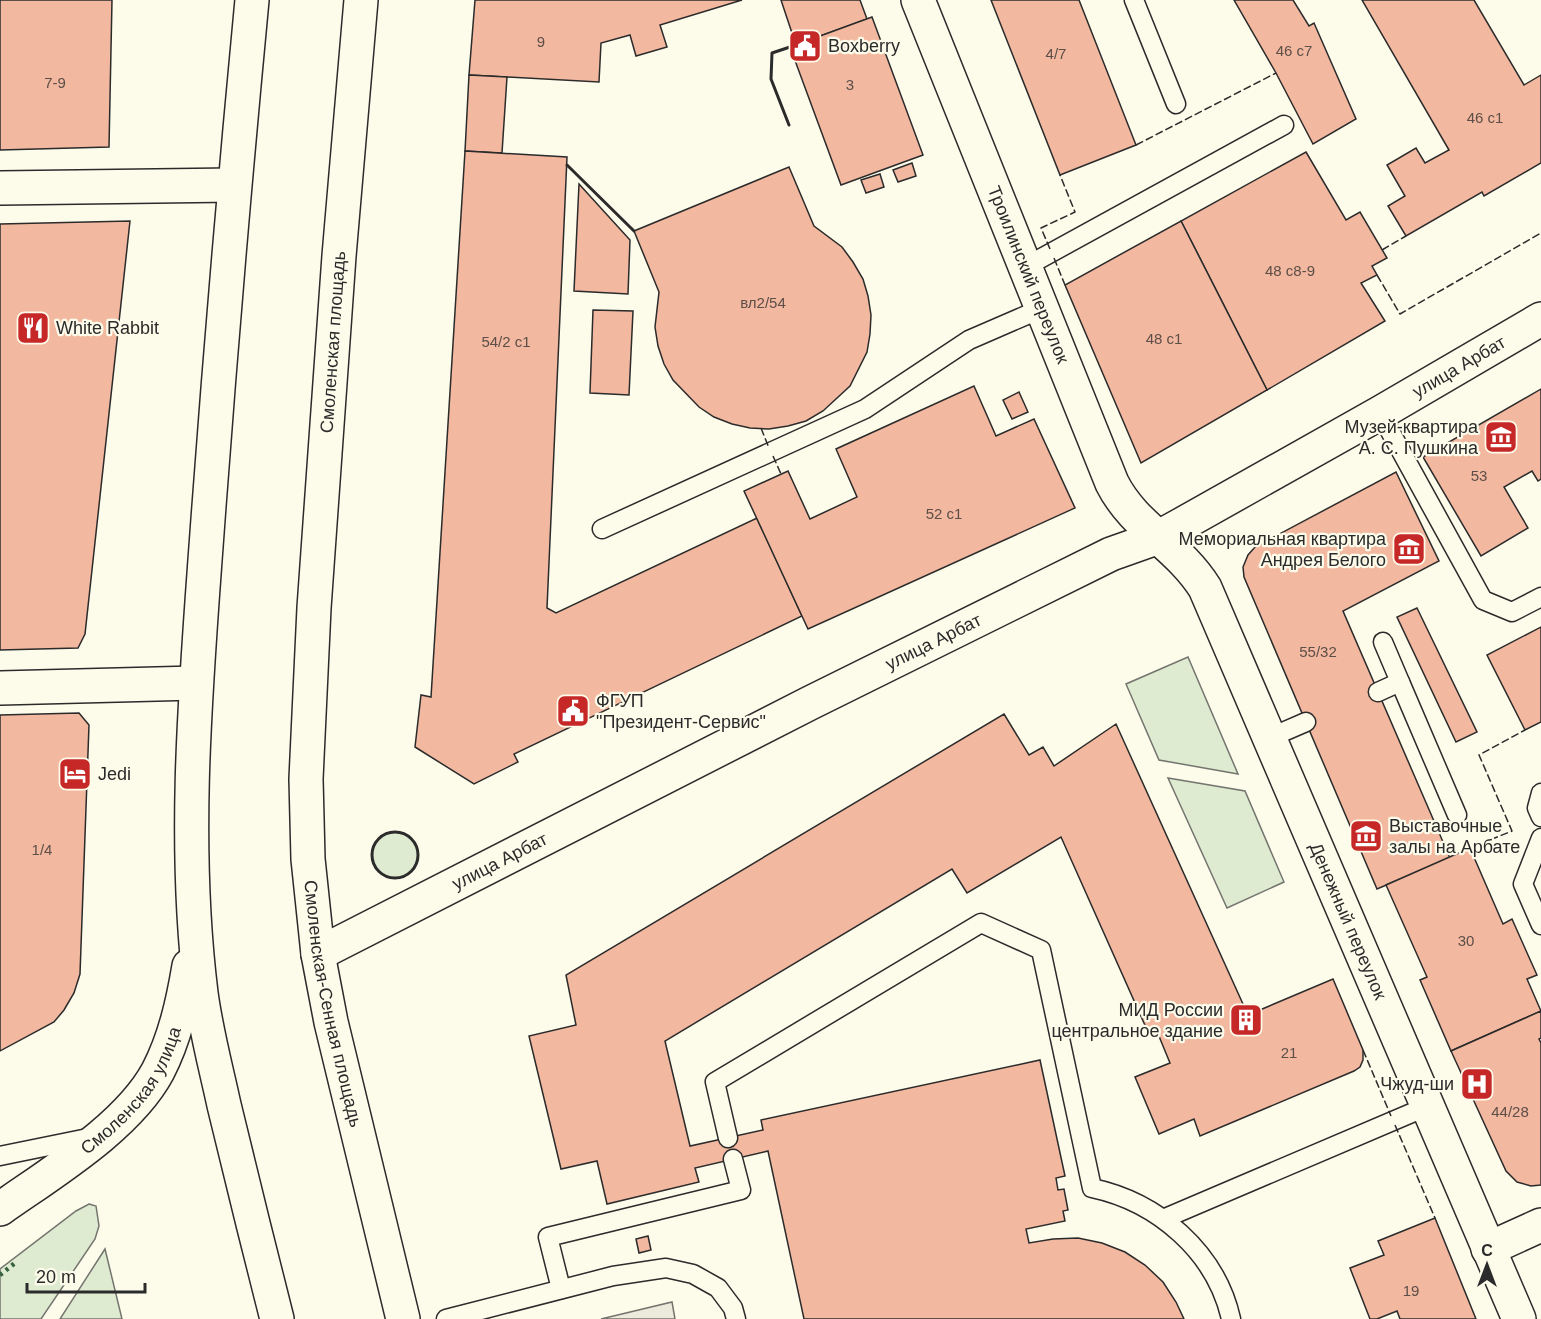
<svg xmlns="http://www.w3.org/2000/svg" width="1541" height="1319" viewBox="0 0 1541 1319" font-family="Helvetica,sans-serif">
  <rect width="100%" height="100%" fill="#fdfbea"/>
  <g fill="#deebd1" stroke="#74746e" stroke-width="1.5">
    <path d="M1188 657 1238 774 1159 760 1126 684Z"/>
    <path d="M1168 778 1245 791 1284 882 1227 908Z"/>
    <circle cx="395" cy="855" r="23"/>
    <path d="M89 1204 96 1206 99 1226 95 1239 41 1319H0V1269L76 1211Z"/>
    <path d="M105 1249 122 1319H60Z"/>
  </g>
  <path fill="#eceadb" stroke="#74746e" stroke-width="1.5" d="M672 1302 675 1319H601Z"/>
  <g fill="#f2b8a0" stroke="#2b2b2b" stroke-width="1.5">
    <path d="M0 0H112L109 147 0 150Z"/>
    <path d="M475 0H742L660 25 667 47 636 56 630 35 601 43 599 82 469 75Z"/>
    <path d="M781 0H860L867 19 796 45Z"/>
    <path d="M991 0H1079L1136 145 1060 175Z"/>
    <path d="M1234 0H1293L1309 26 1314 23 1356 119 1313 144 1276 73Z"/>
    <path d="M1362 0H1474L1524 85 1541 75V163L1484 196 1482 192 1406 236 1388 206 1405 196 1387 165 1416 148 1425 163 1449 150Z"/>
    <path d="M872 17 923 155 841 185 790 47Z"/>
    <path d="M469 75 507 77 502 153 465 151Z"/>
    <path d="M465 151 567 157 547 608 556 613 757 518 802 616 514 754 518 762 474 784 415 747 421 695 431 697Z"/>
    <path d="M1306 152 1346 220 1360 212 1387 258 1372 266 1377 275 1361 283 1385 321 1267 390 1181 221Z"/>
    <path d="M912 163 916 176 898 182 893 170Z"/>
    <path d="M789 167 814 226 842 247 853 262 863 279 868 296 871 315 870 334 867 352 850 386 823 411 806 421 788 426 769 429 750 428 732 424 714 417 699 407 673 380 664 364 658 346 655 327 659 292 634 231Z"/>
    <path d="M880 174 884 187 866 193 861 180Z"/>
    <path d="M579 184 630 240 628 294 574 291Z"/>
    <path d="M130 221 85 634 78 648 0 650V224Z"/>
    <path d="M1181 221 1267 390 1141 463 1065 285Z"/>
    <path d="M593 310 633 311 629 395 590 393Z"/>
    <path d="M974 386 996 436 1034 419 1075 508 808 629 744 491 788 471 810 519 857 497 836 449Z"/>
    <path d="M1541 389V479L1538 481 1532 471 1504 487 1528 528 1481 556 1423 457Z"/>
    <path d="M1019 392 1028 412 1012 419 1003 400Z"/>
    <path d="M1396 472 1439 561 1343 611 1450 858 1377 889 1244 577 1243 567 1248 555 1255 547Z"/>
    <path d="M1417 608 1477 732 1456 742 1397 617Z"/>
    <path d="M1541 627V722L1525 730 1487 655Z"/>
    <path d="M79 713 89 725 80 974 74 993 64 1010 54 1022 0 1051V715Z"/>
    <path d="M1004 714 1029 755 1043 747 1054 766 1116 724 1248 1015 1333 979 1363 1050V1060L1360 1067 1354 1071 1200 1136 1194 1119 1159 1134 1135 1077 1170 1063 1156 1029 1148 1032 1061 837 967 893 952 869 665 1041 690 1146 763 1130 761 1120 1040 1060 1065 1176 1056 1178 1058 1190 1064 1189 1068 1210 1063 1211 1065 1221 1026 1229 1029 1243 1053 1239 1078 1238 1102 1243 1125 1252 1145 1265 1163 1282 1176 1302 1184 1319H804L768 1151 695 1168 699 1182 607 1204 597 1161 561 1169 529 1036 576 1025 566 975Z"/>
    <path d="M1470 848 1503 924 1512 919 1528 955 1537 975 1527 979 1541 1011 1451 1051 1420 980 1427 977 1386 885Z"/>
    <path d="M1541 1011V1038L1539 1039 1541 1043V1185L1531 1186 1517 1182 1506 1171 1451 1051Z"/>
    <path d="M1435 1218 1476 1319H1400L1397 1311 1377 1319H1370L1350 1268 1384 1255 1378 1241Z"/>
    <path d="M648 1236 651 1250 639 1253 636 1239Z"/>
  </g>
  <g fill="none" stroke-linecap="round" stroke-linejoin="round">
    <defs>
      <g id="lane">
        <path d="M1134 0 1176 104"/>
        <path d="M1025 267 1284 125"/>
        <path d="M1380 413 1483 600 1512 612 1541 597"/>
        <path d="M602 529 865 409 969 340 1043 308"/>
        <path d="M1400 682 1457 815"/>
        <path d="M1378 692 1400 682 1383 642"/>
        <path d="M1269 738 1306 722"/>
        <path d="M1541 793 1537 808 1541 817"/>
        <path d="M1541 838 1523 884 1541 925"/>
        <path d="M728 1138 715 1082 981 923 1041 950 1092 1188C1158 1202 1216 1252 1231 1319"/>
        <path d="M0 1156 88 1138"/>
        <path d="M1163 1219 1428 1106"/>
        <path d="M561 1289 548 1237 741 1190 733 1159"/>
        <path d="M446 1319 613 1276 666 1268 693 1274 718 1288 733 1308 736 1319"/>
      </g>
      <g id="street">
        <path id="s1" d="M918 0 1112 483C1134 527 1178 545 1205 588L1519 1319"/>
        <path d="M0 188 234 185"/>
        <path d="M0 688 196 683"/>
        <path id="s2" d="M318 954 810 703 1111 554 1159 537 1179 526 1380 413 1541 319"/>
        <path d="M1488 1249 1541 1225"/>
      </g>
      <g id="primary">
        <path d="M252 0C235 178 220 355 207 533 196 685 182 841 201 993 206 1031 216 1068 224 1105 241 1176 259 1248 277 1319"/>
        <path id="s3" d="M361 0 339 256 314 608 306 779 308 859 318 954 331 1022 403 1319"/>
        <path id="s4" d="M0 1209C51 1173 128 1127 158 1071 175 1038 183 1002 189 966"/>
      </g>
    </defs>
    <use href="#lane" stroke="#2b2b2b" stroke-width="21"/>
    <use href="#street" stroke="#2b2b2b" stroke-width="36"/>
    <use href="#primary" stroke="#2b2b2b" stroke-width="36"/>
    <use href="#lane" stroke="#fdfbea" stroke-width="18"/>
    <use href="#street" stroke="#fdfbea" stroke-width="33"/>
    <use href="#primary" stroke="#fdfbea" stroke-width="33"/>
    <path stroke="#34623c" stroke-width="4.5" stroke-dasharray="3 4.5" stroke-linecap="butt" d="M0 1275 15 1263"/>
    <g stroke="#2b2b2b" stroke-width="1.5" stroke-dasharray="8 3" stroke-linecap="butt">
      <path d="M1136 145 1276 73"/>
      <path d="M1050 249 1041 228 1075 212 1060 175"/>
      <path d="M1382 250 1406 236"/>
      <path d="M1054 258 1065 285"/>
      <path d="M1377 275 1400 314 1541 233"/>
      <path d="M761 428 769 448"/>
      <path d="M773 456 781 474"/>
      <path d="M1470 848 1512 831 1479 755 1525 730"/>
      <path d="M1363 1050 1391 1116"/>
      <path d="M1395 1125 1435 1218"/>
    </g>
    <g stroke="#2b2b2b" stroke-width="3">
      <path d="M789 125 771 79 772 53 790 47"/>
      <path d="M567 165 634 231"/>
      <circle cx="395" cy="855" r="23"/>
    </g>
  </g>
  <defs>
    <symbol id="civic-square" viewBox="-11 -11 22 22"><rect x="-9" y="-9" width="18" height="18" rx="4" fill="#c62828" stroke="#fdfbea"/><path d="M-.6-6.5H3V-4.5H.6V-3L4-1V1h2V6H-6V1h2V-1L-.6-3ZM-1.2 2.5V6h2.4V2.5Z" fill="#fff"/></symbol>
    <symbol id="restaurant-square" viewBox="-11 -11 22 22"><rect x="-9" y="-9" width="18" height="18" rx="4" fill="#c62828" stroke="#fdfbea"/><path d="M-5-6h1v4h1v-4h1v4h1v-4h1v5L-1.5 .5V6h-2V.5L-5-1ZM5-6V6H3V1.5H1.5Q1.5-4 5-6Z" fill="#fff"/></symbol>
    <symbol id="museum-square" viewBox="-11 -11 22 22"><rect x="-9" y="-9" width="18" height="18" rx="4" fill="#c62828" stroke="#fdfbea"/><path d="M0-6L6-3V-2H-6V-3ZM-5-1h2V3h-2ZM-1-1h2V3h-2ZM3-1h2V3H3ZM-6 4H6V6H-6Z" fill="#fff"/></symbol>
    <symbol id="hotel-square" viewBox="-11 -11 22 22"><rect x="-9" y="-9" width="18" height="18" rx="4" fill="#c62828" stroke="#fdfbea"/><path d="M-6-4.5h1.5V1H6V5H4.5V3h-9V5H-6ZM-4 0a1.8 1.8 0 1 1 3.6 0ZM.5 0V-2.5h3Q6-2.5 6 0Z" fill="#fff"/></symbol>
    <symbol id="building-square" viewBox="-11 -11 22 22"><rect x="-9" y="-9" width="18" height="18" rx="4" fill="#c62828" stroke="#fdfbea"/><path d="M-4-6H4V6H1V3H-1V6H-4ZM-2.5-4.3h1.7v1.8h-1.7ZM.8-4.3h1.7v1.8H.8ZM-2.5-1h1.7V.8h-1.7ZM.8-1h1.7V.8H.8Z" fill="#fff"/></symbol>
    <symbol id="hospital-square" viewBox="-11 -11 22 22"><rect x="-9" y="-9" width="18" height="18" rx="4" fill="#c62828" stroke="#fdfbea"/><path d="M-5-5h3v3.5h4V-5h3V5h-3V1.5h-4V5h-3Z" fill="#fff"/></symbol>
  </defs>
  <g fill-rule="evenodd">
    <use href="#civic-square" x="786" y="27" width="38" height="38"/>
    <use href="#restaurant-square" x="14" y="309" width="38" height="38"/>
    <use href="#museum-square" x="1482" y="418" width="38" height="38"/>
    <use href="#museum-square" x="1390" y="530" width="38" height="38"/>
    <use href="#civic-square" x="554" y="692" width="38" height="38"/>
    <use href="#hotel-square" x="56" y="755" width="38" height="38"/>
    <use href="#museum-square" x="1347" y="817" width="38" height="38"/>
    <use href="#building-square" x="1227" y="1001" width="38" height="38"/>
    <use href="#hospital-square" x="1458" y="1065" width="38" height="38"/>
  </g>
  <g text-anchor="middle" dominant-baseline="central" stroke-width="4.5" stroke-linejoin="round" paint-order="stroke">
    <g font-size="15" fill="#5d4e48">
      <text x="541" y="41">9</text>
      <text x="1294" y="50">46 с7</text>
      <text x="1056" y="53">4/7</text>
      <text x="55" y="82">7-9</text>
      <text x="850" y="84">3</text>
      <text x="1485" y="117">46 с1</text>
      <text x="1290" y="270">48 с8-9</text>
      <text x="763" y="302">вл2/54</text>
      <text x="1164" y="338">48 с1</text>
      <text x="506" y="341">54/2 с1</text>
      <text x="1479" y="475">53</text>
      <text x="944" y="513">52 с1</text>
      <text x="1318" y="651">55/32</text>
      <text x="42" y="849">1/4</text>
      <text x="1466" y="940">30</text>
      <text x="1289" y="1052">21</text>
      <text x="1510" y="1111">44/28</text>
      <text x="1411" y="1290">19</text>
    </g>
    <g font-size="18" fill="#2b2b2b" stroke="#fdfbea" text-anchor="start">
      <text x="828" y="46">Boxberry</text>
      <text x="56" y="328">White Rabbit</text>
      <text x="1478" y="427" text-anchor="end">Музей-квартира<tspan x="1478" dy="21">А. С. Пушкина</tspan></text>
      <text x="1386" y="539" text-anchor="end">Мемориальная квартира<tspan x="1386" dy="21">Андрея Белого</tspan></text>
      <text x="596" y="701">ФГУП<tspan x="596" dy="21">"Президент-Сервис"</tspan></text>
      <text x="98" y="774">Jedi</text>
      <text x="1389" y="826">Выставочные<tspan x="1389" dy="21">залы на Арбате</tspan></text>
      <text x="1223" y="1010" text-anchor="end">МИД России<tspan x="1223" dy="21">центральное здание</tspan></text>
      <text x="1454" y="1084" text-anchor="end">Чжуд-ши</text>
    </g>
    <g font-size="18" fill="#2b2b2b" stroke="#fdfbea">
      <text stroke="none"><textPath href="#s1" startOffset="296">Троилинский переулок</textPath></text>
      <text transform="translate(333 342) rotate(-86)">Смоленская площадь</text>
      <text stroke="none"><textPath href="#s2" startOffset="1284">улица Арбат</textPath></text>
      <text stroke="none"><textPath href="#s2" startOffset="690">улица Арбат</textPath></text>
      <text stroke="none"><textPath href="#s2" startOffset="204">улица Арбат</textPath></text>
      <text stroke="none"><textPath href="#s1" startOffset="1024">Денежный переулок</textPath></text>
      <text stroke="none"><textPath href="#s3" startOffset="1008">Смоленская-Сенная площадь</textPath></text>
      <text stroke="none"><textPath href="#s4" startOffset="180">Смоленская улица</textPath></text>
    </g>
  </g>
  <g transform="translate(1487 1265)" stroke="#fdfbea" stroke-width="4.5" paint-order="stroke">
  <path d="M0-4.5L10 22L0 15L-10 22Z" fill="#2b2b2b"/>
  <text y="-9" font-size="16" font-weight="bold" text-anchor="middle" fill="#2b2b2b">С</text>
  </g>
  <path d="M27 1283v9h118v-9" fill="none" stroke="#2b2b2b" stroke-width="3"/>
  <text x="36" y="1283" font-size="18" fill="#2b2b2b" stroke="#fdfbea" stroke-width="4.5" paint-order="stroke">20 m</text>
</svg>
